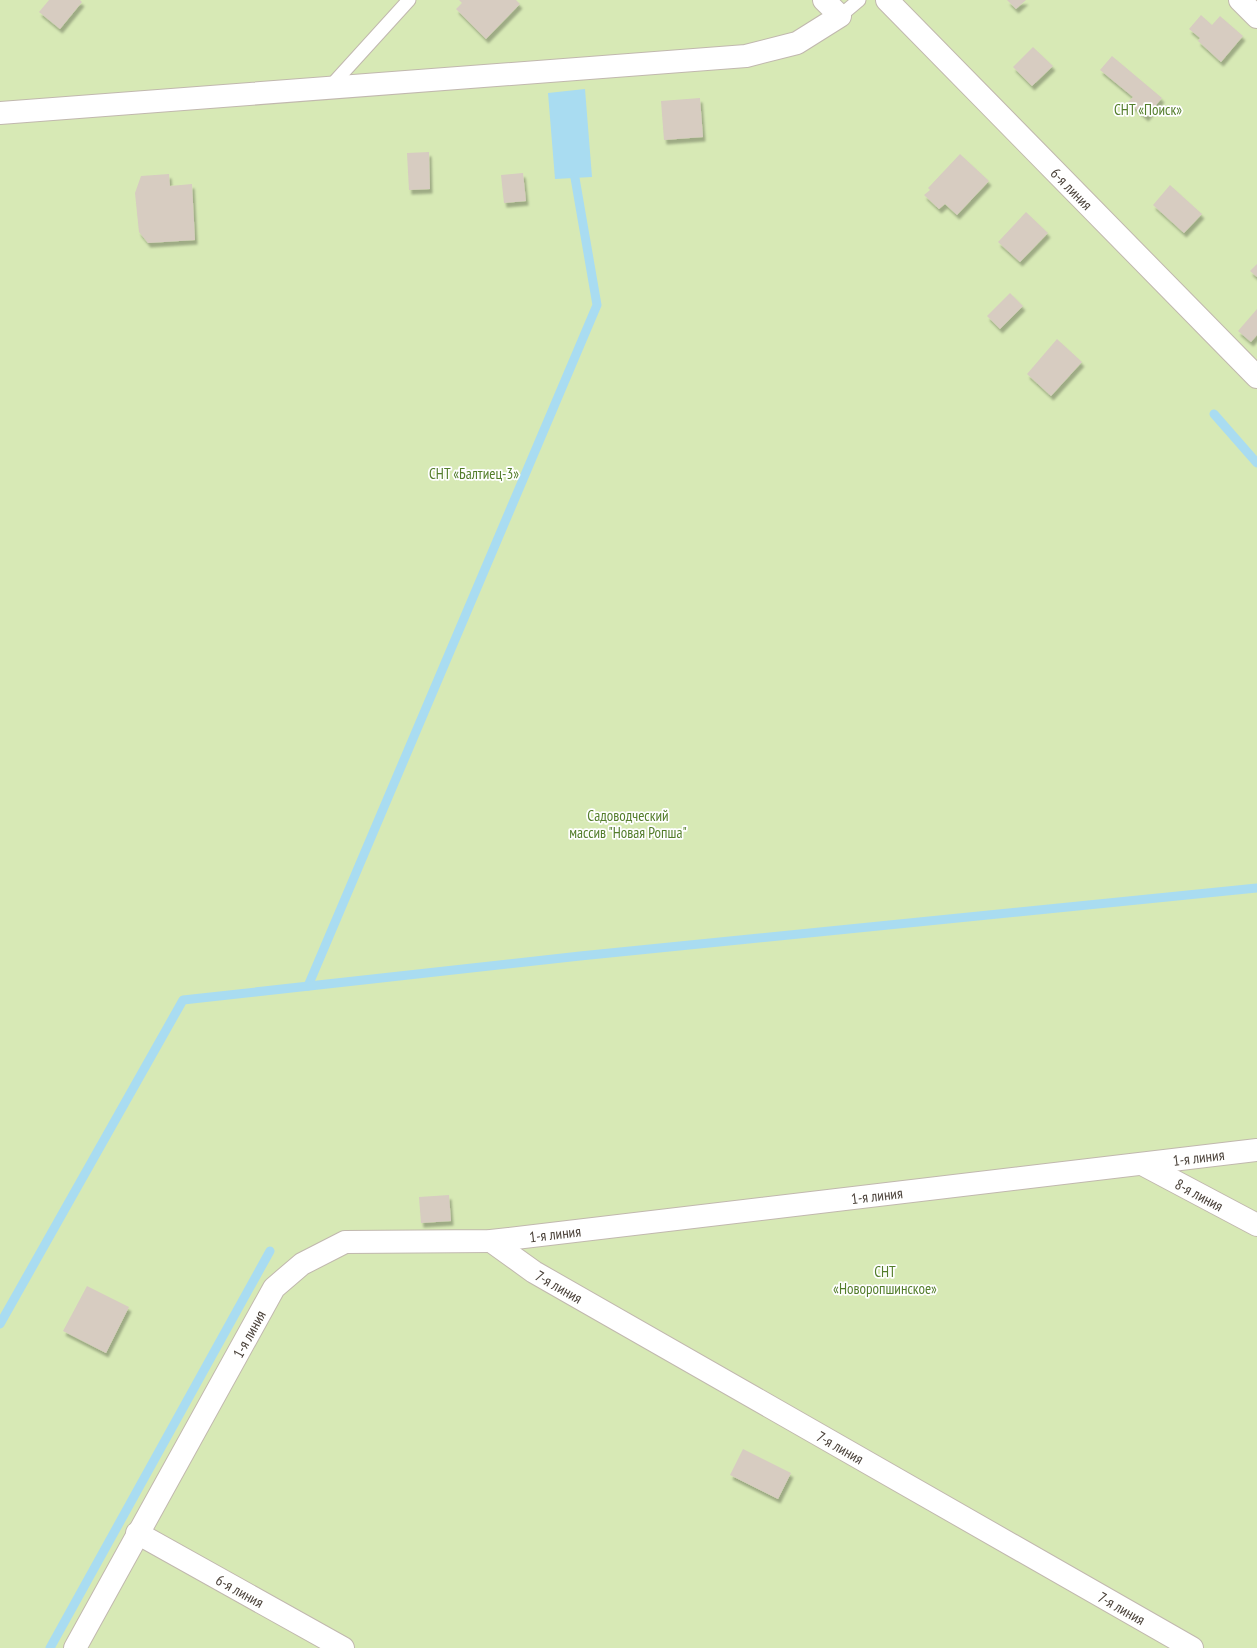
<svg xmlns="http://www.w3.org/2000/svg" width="1257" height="1648" viewBox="0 0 1257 1648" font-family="'PT Sans Narrow',sans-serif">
  <defs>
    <filter id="shadow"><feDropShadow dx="2.5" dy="4.5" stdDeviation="1" flood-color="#0004"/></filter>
  </defs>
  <rect width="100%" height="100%" fill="#f5f1eb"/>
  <rect fill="#d7e9b5" x="0" y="0" width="1257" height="1648"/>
  <path fill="#a9dcf1" d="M585 89 592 177 555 179 548 93Z"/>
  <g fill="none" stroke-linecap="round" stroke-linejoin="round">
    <g stroke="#a9dcf1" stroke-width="9">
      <path d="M1214 414 1257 463"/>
      <path d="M308 986 597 305 575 178"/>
      <path d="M0 1324 183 1000 580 956 1257 888"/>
      <path d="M50 1648 270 1251"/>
    </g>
  </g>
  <g fill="#d7ccc1" filter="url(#shadow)">
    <path d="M49 0H80L82 2 60 29 39 12Z"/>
    <path d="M459 0H516L520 4 486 39 456 9 462 3Z"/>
    <path d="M1007 0H1026L1016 9Z"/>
    <path d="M1201 15 1212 25 1220 16 1243 36 1221 62 1198 41 1200 38 1189 29Z"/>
    <path d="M1033 47 1053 66 1032 86 1013 67Z"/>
    <path d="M1112 56 1162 98 1146 117 1128 102 1133 97 1100 70Z"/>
    <path d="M700 98 703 137 664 140 661 101Z"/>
    <path d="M429 152 430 189 409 190 407 153Z"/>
    <path d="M960 154 989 181 957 215 945 204 939 209 924 195 930 190 928 188Z"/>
    <path d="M523 173 526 201 504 203 501 175Z"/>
    <path d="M169 174 170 186 192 184 195 240 148 243 139 232 135 193 141 176Z"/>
    <path d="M1170 185 1202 214 1184 233 1153 205Z"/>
    <path d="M1026 212 1048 233 1020 262 998 242Z"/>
    <path d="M1257 264V277L1250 271Z"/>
    <path d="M1010 293 1023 306 1000 329 987 316Z"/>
    <path d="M1257 309V335L1251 342 1238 331Z"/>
    <path d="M1057 339 1082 362 1051 396 1027 374Z"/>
    <path d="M449 1195 451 1221 421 1223 419 1197Z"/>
    <path d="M87 1286 129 1307 106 1353 63 1331Z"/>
    <path d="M743 1449 791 1473 778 1499 730 1475Z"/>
  </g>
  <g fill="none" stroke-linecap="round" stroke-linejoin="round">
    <defs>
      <g id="service">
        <path d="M840 16 859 0"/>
        <path d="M329 88 409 0"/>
      </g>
      <g id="minor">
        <path id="s1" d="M887 0 1257 377"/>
        <path d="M1240 0 1257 17"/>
        <path d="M0 113 746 56 797 43 840 16 824 0"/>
        <path id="s2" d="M1142 1164 1257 1225"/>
        <path id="s3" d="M491 1241 534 1272 1192 1648"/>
        <path id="s4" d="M137 1533 343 1648"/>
        <path id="s5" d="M75 1648 274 1288 302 1264 345 1242 491 1241 1257 1150"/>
      </g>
    </defs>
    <use href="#service" stroke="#c1b8ae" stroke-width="15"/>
    <use href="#minor" stroke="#c1b8ae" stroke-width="24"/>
    <use href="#service" stroke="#fff" stroke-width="13"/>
    <use href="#minor" stroke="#fff" stroke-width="22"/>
  </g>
  <g text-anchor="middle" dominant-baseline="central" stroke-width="3.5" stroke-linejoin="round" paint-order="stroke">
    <g font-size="15" fill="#537d2b" stroke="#fff">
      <text x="1148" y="109">СНТ «Поиск»</text>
      <text x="474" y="473">СНТ «Балтиец-3»</text>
      <text x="628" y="815">Садоводческий<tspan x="628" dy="17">массив "Новая Ропша"</tspan></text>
      <text x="885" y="1271">СНТ<tspan x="885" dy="17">«Новоропшинское»</tspan></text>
    </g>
    <g font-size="15" fill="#4a4139" stroke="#fff">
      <text stroke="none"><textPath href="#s1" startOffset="264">6-я линия</textPath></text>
      <text stroke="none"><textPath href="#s5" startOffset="1355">1-я линия</textPath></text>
      <text stroke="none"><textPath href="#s5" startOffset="1031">1-я линия</textPath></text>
      <text stroke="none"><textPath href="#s2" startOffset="65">8-я линия</textPath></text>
      <text stroke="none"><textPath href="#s5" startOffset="707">1-я линия</textPath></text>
      <text stroke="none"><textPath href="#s3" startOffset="82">7-я линия</textPath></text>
      <text stroke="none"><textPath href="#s5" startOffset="359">1-я линия</textPath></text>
      <text stroke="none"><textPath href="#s3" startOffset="406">7-я линия</textPath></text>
      <text stroke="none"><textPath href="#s4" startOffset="118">6-я линия</textPath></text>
      <text stroke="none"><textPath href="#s3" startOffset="730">7-я линия</textPath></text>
    </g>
  </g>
</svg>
